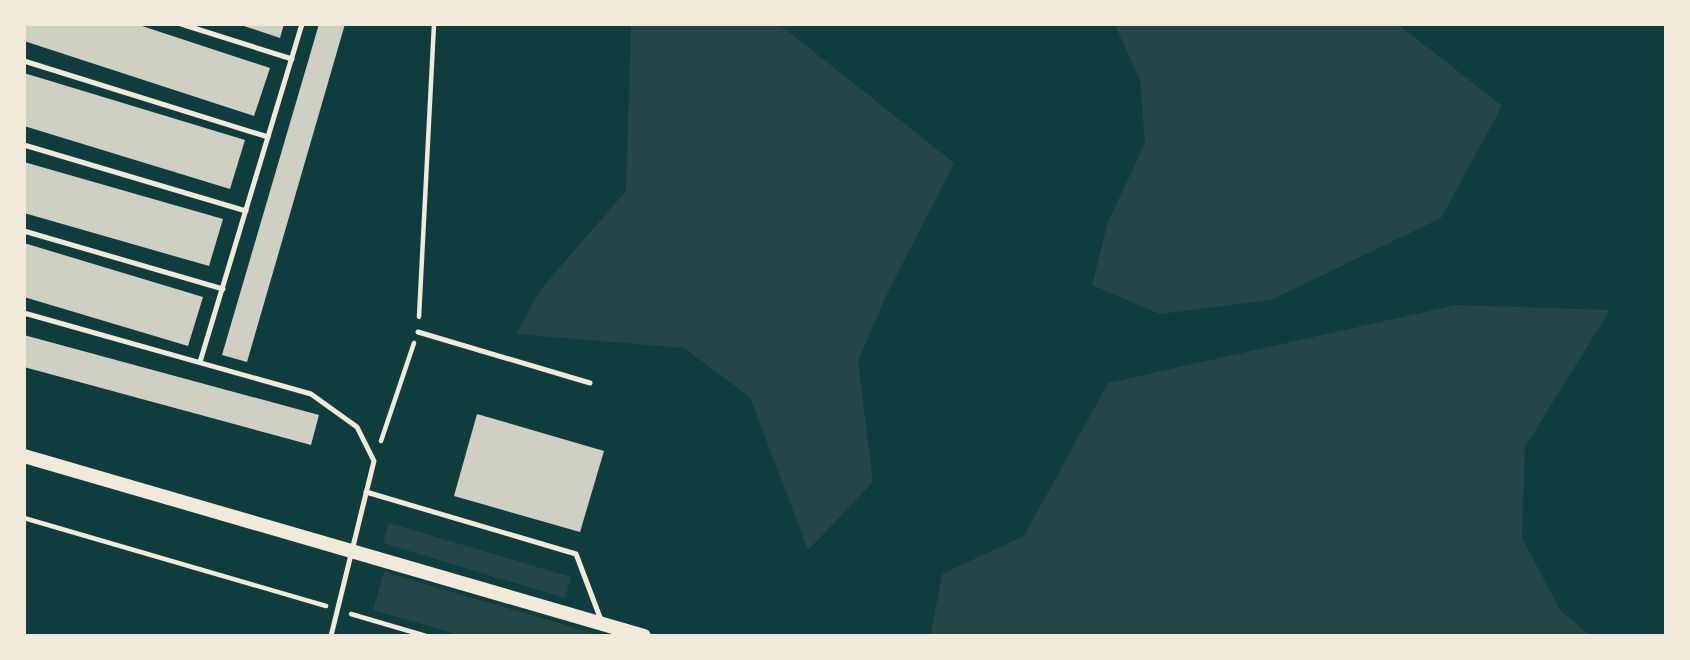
<svg xmlns="http://www.w3.org/2000/svg" width="1690" height="660" viewBox="0 0 1690 660" font-family="'IBM Plex Sans',sans-serif">
  <rect width="100%" height="100%" fill="#0f3d3e"/>
  <g fill="#244646">
    <path d="M631 25H780L954 163 885 298 858 361 873 482 808 550 750 397 684 348 516 334 541 289 626 191Z"/>
    <path d="M1115 25H1399L1502 106 1441 218 1271 300 1160 314 1092 285 1108 222 1145 143 1140 80Z"/>
    <path d="M1456 305 1610 310 1525 447 1522 538 1560 610 1589 635H931L942 574 1024 536 1108 383Z"/>
    <path d="M389 523 571 577 565 598 383 543Z"/>
    <path d="M384 572 599 635H460L373 610Z"/>
  </g>
  <g fill="#cfcfc3">
    <path d="M24 24H136L270 68 254 116 24 41Z"/>
    <path d="M238 24H284L280 38Z"/>
    <path d="M319 24H345L247 362 222 355Z"/>
    <path d="M24 73 245 140 230 189 24 126Z"/>
    <path d="M24 162 223 219 209 266 24 213Z"/>
    <path d="M24 243 203 297 188 346 24 297Z"/>
    <path d="M24 335 319 415 311 445 24 367Z"/>
    <path d="M477 414 604 451 580 532 454 496Z"/>
  </g>
  <g fill="none" stroke-linecap="round" stroke-linejoin="round">
    <g stroke="#f1e9da" stroke-width="4.5">
      <path d="M419 317 434 24"/>
      <path d="M381 441 414 343"/>
      <path d="M24 518 326 606"/>
      <path d="M351 614 426 636"/>
    </g>
    <g stroke="#f1e9da" stroke-width="5">
      <path d="M181 24 292 59"/>
      <path d="M24 61 268 137"/>
      <path d="M24 145 246 211"/>
      <path d="M24 231 223 289"/>
      <path d="M24 313 311 394 357 427 374 461 331 636"/>
      <path d="M418 332 590 383"/>
      <path d="M200 362 302 24"/>
      <path d="M366 492 576 554 601 620"/>
    </g>
    <path stroke="#f1e9da" stroke-width="14" d="M24 456 644 636"/>
  </g>
  <rect width="1690" height="660" fill="none" stroke="#f1e9da" stroke-width="52"/>
</svg>
